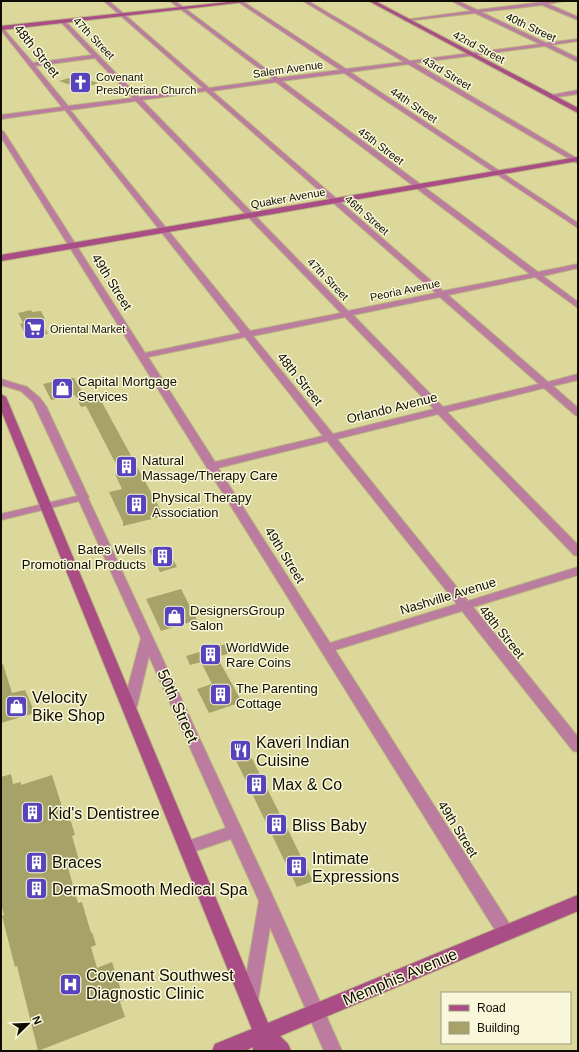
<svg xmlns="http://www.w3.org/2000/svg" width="579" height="1052" viewBox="0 0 579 1052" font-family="Arial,sans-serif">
  <rect width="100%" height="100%" fill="#dcd89b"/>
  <g fill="#a7a368">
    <path d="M76 76 98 83 82 89 59 81Z"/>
    <path d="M31 310 32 312 41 311 45 319 41 320 48 334 27 338 20 324 23 323 18 313Z"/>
    <path d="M70 378H74L87 400 99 397 164 516 123 526V522L109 492 122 489 115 474 120 472 86 406 81 407 75 395 51 400 43 384Z"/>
    <path d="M166 546 177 567 160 572 149 550Z"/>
    <path d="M181 589 197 620 161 631 146 599Z"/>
    <path d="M229 643 234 652 217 657 242 702 209 713 197 689 212 684 201 662 190 665 186 656Z"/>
    <path d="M3 664 12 693 25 690 35 713 1 723V665Z"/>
    <path d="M243 741 290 834 313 881 297 887 229 746Z"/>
    <path d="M11 774 13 784 21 782V785L52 775 65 816 69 815 75 835 72 836 79 860 67 864 78 903 82 902 91 933 92 932 96 945 91 947 97 968 112 962 124 1000 120 1002 125 1017 38 1051 17 966 15 967 2 916 4 915 1 903V777Z"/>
  </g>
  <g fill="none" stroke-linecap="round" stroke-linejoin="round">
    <defs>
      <g id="street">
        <path d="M104 1H109L209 88 273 79 170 1H175L278 78 340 70 237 1H242L346 69 404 62 303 1H308L410 61 540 44 475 13 406 21 404 20 471 11 452 1H458L477 10 551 1H564L548 4 578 17V20L542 5 481 12 546 43 578 39V41L551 45 578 58V62L545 46 415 63 578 159V164L408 64 350 72 578 223V228L344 73 282 81 538 272 578 264V268L543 276 578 302V308L535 277 448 295 548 382 578 374V380L553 386 578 408V416L575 415 544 388 447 412 578 545V556L574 555 438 414 337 439 468 601 578 567V575L473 607 578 737V752L573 751 462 611 335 650 512 928 514 933 512 938 506 940 500 938 1 137V130L4 132 145 353 241 333 65 110 1 119V115L62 107 1 30V26L33 63 92 55 61 22 65 21 139 97 203 88ZM95 58 133 98 68 106 35 66ZM276 82 530 274 443 291 212 91ZM206 91 436 293 348 311 142 100ZM136 101 341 313 250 331 70 110ZM440 297 539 384 443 407 353 315ZM345 317 434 409 333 434 253 336ZM245 337 323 436 215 462 148 357ZM327 441 457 604 330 643 218 468Z"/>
        <path d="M578 90V94L550 98 547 96Z"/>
        <path d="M1 379 27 387 40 398 46 406 87 494 89 497 88 498 275 901 342 1051H324L270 927 258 1000 256 1006 250 1008 244 1006 242 1000 259 901 231 839 187 854 182 853 180 848 182 843 226 828 149 656 137 706 135 710 130 711 125 710 123 706 141 638 79 501 1 520V514L77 496 33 402 21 391 1 385Z"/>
      </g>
      <g id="secondary">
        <path d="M238 1H254L1 30V26Z"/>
        <path d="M369 1H375L578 108V113Z"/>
        <path d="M578 157V161L1 261V255Z"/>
        <path d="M1 394 6 397 268 1023 578 895V911L280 1036 288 1044 291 1051H253V1047L245 1051H212L215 1044 252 1029 1 410Z"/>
      </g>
    </defs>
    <use href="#street" stroke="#b7b37f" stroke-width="2"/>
    <use href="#secondary" stroke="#b7b37f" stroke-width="2"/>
    <use href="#street" fill="#bb7ca0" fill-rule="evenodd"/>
    <use href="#secondary" fill="#aa4d86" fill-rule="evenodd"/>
  </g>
  <defs>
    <symbol id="church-square" viewBox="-11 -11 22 22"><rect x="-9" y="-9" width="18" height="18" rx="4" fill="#5743bb" stroke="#f9f7d9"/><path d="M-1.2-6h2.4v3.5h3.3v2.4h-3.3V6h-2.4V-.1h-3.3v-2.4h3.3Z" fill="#fff"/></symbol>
    <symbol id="supermarket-square" viewBox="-11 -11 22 22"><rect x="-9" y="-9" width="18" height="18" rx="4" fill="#5743bb" stroke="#f9f7d9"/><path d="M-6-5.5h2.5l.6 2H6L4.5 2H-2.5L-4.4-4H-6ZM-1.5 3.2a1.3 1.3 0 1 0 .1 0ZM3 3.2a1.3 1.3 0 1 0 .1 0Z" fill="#fff"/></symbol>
    <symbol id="shop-square" viewBox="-11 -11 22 22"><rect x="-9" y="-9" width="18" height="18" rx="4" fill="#5743bb" stroke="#f9f7d9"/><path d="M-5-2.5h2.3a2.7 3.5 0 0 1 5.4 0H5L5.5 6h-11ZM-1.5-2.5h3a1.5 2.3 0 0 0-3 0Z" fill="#fff"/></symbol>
    <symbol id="building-square" viewBox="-11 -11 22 22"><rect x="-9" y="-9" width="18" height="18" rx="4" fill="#5743bb" stroke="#f9f7d9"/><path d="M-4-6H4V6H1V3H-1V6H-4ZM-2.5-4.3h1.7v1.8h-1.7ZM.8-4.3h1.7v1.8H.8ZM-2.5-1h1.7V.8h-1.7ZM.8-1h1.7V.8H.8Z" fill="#fff"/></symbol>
    <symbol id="restaurant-square" viewBox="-11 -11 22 22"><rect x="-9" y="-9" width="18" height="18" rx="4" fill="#5743bb" stroke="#f9f7d9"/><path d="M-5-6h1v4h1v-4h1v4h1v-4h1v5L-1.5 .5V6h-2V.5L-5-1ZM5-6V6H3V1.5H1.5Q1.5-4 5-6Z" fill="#fff"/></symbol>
    <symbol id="hospital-square" viewBox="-11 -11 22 22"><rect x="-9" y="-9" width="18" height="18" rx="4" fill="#5743bb" stroke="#f9f7d9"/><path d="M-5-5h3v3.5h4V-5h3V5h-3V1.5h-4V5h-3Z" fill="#fff"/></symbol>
  </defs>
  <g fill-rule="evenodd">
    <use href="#church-square" x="68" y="70" width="25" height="25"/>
    <use href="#supermarket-square" x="22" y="316" width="25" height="25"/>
    <use href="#shop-square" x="50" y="376" width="25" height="25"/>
    <use href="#building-square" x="114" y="454" width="25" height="25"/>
    <use href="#building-square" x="124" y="492" width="25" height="25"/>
    <use href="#building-square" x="150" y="544" width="25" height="25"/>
    <use href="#shop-square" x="162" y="604" width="25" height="25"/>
    <use href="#building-square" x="198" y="642" width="25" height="25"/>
    <use href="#building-square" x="208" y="682" width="25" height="25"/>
    <use href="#shop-square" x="4" y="694" width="25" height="25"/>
    <use href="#restaurant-square" x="228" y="738" width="25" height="25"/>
    <use href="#building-square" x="244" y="772" width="25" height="25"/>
    <use href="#building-square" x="20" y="800" width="25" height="25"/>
    <use href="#building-square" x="264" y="812" width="25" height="25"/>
    <use href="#building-square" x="24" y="850" width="25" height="25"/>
    <use href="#building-square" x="284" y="854" width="25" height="25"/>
    <use href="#building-square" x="24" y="876" width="25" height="25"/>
    <use href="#hospital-square" x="58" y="972" width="25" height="25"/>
  </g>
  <g text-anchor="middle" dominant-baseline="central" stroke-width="3" stroke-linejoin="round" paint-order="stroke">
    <g font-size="11" fill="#0f0d00" stroke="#f9f7d9">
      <text transform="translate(531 27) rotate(25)">40th Street</text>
      <text transform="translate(94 38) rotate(46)">47th Street</text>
      <text transform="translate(479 47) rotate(28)">42nd Street</text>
      <text transform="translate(288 69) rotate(-8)">Salem Avenue</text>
      <text transform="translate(447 73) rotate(31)">43rd Street</text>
      <text transform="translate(414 105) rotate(34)">44th Street</text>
      <text transform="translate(381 146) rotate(37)">45th Street</text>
      <text transform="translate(288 198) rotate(-10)">Quaker Avenue</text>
      <text transform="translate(367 215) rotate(41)">46th Street</text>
      <text transform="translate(328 279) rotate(46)">47th Street</text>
      <text transform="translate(405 290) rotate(-12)">Peoria Avenue</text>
    </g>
    <g font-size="11" fill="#0f0d00" stroke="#f9f7d9" text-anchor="start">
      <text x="96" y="77">Covenant<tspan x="96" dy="13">Presbyterian Church</tspan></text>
      <text x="50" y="329">Oriental Market</text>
    </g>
    <g font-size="13" fill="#0f0d00" stroke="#f9f7d9">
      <text transform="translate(37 51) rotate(51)">48th Street</text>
      <text transform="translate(112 282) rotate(58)">49th Street</text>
      <text transform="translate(300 379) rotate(51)">48th Street</text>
      <text transform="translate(392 408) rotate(-14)">Orlando Avenue</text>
      <text transform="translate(285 555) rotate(58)">49th Street</text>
      <text transform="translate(448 596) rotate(-17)">Nashville Avenue</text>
      <text transform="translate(502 632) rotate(51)">48th Street</text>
      <text transform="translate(458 829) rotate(58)">49th Street</text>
    </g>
    <g font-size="13" fill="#0f0d00" stroke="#f9f7d9" text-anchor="start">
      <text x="78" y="381">Capital Mortgage<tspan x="78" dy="15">Services</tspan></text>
      <text x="142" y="460">Natural<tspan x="142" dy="15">Massage/Therapy Care</tspan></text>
      <text x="152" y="497">Physical Therapy<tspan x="152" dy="15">Association</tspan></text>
      <text x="146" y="549" text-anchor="end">Bates Wells<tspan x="146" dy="15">Promotional Products</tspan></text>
      <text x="190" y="610">DesignersGroup<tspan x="190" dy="15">Salon</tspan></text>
      <text x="226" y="647">WorldWide<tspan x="226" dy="15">Rare Coins</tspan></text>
      <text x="236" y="688">The Parenting<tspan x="236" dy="15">Cottage</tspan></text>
    </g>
    <g font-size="16" fill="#0f0d00" stroke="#f9f7d9" text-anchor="start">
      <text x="32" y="697">Velocity<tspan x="32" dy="18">Bike Shop</tspan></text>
      <text x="256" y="742">Kaveri Indian<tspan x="256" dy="18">Cuisine</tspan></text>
      <text x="272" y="784">Max &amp; Co</text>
      <text x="48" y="813">Kid's Dentistree</text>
      <text x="292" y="825">Bliss Baby</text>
      <text x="312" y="858">Intimate<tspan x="312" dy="18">Expressions</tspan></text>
      <text x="52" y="862">Braces</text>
      <text x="52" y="889">DermaSmooth Medical Spa</text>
      <text x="86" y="975">Covenant Southwest<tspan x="86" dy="18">Diagnostic Clinic</tspan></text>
    </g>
    <g font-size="16" fill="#0f0d00" stroke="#f9f7d9">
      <text transform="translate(178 706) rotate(66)">50th Street</text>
      <text transform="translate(400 977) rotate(-23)">Memphis Avenue</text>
    </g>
  </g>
  <rect width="579" height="1052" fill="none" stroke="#0f0d00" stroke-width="4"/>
  <rect x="441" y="992" width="130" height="52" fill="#f9f7d9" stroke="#9b9982"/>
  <rect x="449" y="1005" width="20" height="6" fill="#aa4d86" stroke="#9b9982"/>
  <text x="477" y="1012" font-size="12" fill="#0f0d00">Road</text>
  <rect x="449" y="1022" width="20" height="12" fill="#a7a368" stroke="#9b9982"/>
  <text x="477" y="1032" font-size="12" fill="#0f0d00">Building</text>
  <g transform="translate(28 1024) rotate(67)" stroke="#f9f7d9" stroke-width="3" paint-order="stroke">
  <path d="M0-3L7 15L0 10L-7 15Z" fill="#0f0d00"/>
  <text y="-6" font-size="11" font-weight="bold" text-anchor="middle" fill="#0f0d00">N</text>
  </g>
</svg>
